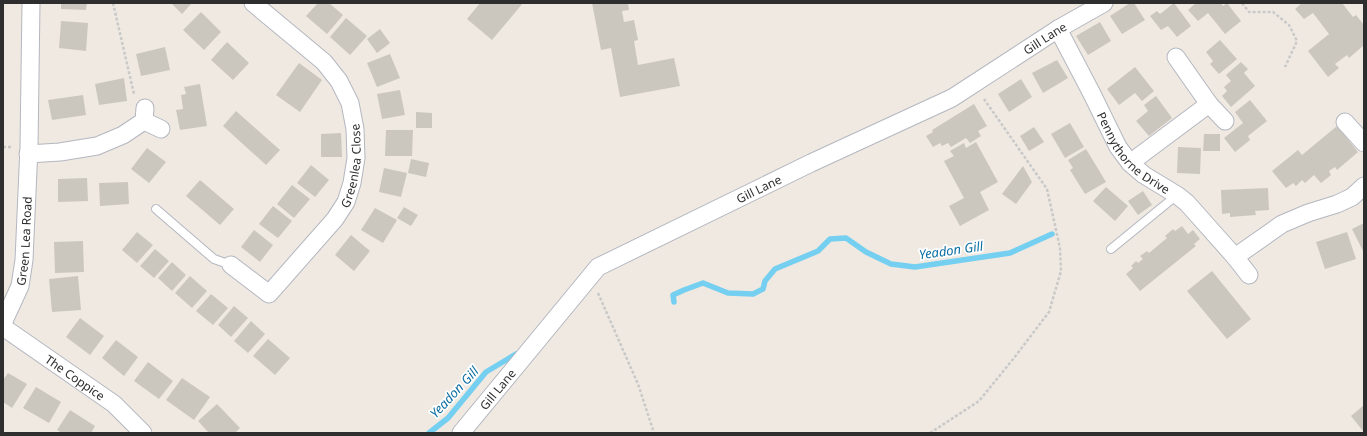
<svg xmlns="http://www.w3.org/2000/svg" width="1367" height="436" viewBox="0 0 1367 436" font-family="'Noto Sans',sans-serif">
  <rect width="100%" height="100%" fill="#efe9e1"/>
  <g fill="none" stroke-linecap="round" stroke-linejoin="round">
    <g stroke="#75cff0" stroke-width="5.5">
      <path d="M674 302 673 295 684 290 703 283 728 293 753 294 763 289 765 281 775 269 818 251 830 239 846 238 866 252 891 264 915 267 1010 253 1052 234"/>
      <path d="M429 433 448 418 486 372 516 354"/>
    </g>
  </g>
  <g fill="#cbc7bf">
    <path d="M61 3H87L86 10 61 9Z"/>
    <path d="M171 3H192L182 14Z"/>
    <path d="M318 3H329L343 15 327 34 306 16Z"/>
    <path d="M480 3H523L492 40 467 19Z"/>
    <path d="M592 3H628L629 10 622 11 624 22 634 20 638 40 634 41 638 65 674 58 680 86 620 97 611 48 601 50Z"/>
    <path d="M1130 3H1134L1145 20 1122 34 1110 16Z"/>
    <path d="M1174 3 1191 26 1177 37 1168 26 1161 30 1150 16 1157 11 1160 14Z"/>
    <path d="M1196 3H1221L1223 6 1227 3 1241 21 1225 34 1208 13 1198 21 1188 10Z"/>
    <path d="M1302 3H1342L1353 17 1356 15 1364 25V45L1349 58 1347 55 1335 64 1339 68 1328 77 1308 51 1329 34 1313 13 1304 19 1295 9Z"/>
    <path d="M201 12 221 32 204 50 183 30Z"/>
    <path d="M346 18 367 36 350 55 330 37Z"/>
    <path d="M61 21 88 23 86 51 59 48Z"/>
    <path d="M1100 22 1111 41 1088 55 1076 36Z"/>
    <path d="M380 29 390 43 377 53 367 39Z"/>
    <path d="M1220 40 1237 59 1219 74 1210 64 1213 61 1206 52Z"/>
    <path d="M227 42 249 63 233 80 211 60Z"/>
    <path d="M165 47 170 70 141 76 136 54Z"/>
    <path d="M390 54 400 78 377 87 367 63Z"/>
    <path d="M1057 60 1068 78 1043 93 1032 73Z"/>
    <path d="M1241 62 1248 69 1244 73 1255 86 1231 107 1222 96 1227 91 1224 87 1231 81 1226 75Z"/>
    <path d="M299 63 322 80 300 112 276 95Z"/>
    <path d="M1135 67 1154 91 1142 101 1135 93 1119 105 1107 89Z"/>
    <path d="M124 78 127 101 99 105 95 84Z"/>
    <path d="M1021 79 1032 97 1009 112 998 94Z"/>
    <path d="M200 84 207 126 180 130 176 110 183 109 181 95 186 94 184 87Z"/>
    <path d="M400 90 405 115 382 119 377 94Z"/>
    <path d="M83 95 86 115 52 120 48 100Z"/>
    <path d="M1156 96 1172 118 1149 136 1136 121 1148 111 1144 105Z"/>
    <path d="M1250 100 1267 121 1248 136 1250 140 1235 152 1224 138 1243 123 1235 112Z"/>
    <path d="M974 104 987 126 978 131 981 136 970 143 966 138 951 147 948 143 942 146 940 143 933 147 926 136 933 132 932 130Z"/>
    <path d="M236 111 280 150 266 165 223 126Z"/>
    <path d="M416 112 432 113V128H416Z"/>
    <path d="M1070 123 1084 147 1065 158 1051 134Z"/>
    <path d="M1337 126 1358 152 1337 170 1335 167 1329 171 1331 175 1321 183 1314 175 1305 183 1302 180 1296 186 1293 183 1286 188 1272 171 1298 150 1302 155Z"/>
    <path d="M1034 127 1044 142 1029 151 1020 136Z"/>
    <path d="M386 130H413L412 156H385Z"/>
    <path d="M341 133 342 157H321V134Z"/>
    <path d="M1204 134H1220V151H1203Z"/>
    <path d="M976 142 998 182 980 192 989 210 960 226 949 206 964 198 944 161 954 156 950 151 964 143 966 148Z"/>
    <path d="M1178 147 1201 148 1200 174 1177 173Z"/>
    <path d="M147 148 166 162 149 183 131 169Z"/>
    <path d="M1086 149 1106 182 1085 194 1070 170 1073 168 1068 160Z"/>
    <path d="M411 159 429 163 426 177 408 173Z"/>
    <path d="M311 165 329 180 315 197 297 183Z"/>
    <path d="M1023 166 1032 182 1016 204 1002 194Z"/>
    <path d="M384 168 407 173 401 197 379 192Z"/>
    <path d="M87 178 88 201 58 202V179Z"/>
    <path d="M200 180 234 209 220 225 186 196Z"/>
    <path d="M128 182 129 204 100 206 99 183Z"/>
    <path d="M292 185 310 199 294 218 277 204Z"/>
    <path d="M1106 187 1128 206 1115 221 1093 201Z"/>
    <path d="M1268 188 1269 210 1255 211 1256 215 1230 217V213L1222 214 1221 190Z"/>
    <path d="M1143 191 1152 205 1138 215 1128 201Z"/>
    <path d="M273 206 292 221 278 238 259 224Z"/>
    <path d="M404 207 418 215 411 226 397 218Z"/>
    <path d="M375 208 397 220 383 243 361 230Z"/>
    <path d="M1364 223V253L1352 229Z"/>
    <path d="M1182 226 1188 234 1193 230 1200 239 1194 244 1196 246 1140 291 1126 274 1133 268 1131 266 1136 261 1138 263 1143 259 1140 256 1147 251 1149 253 1167 238 1165 236 1173 229 1175 231Z"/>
    <path d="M254 230 273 245 260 262 241 247Z"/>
    <path d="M137 232 153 245 137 263 122 250Z"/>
    <path d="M1347 232 1356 259 1325 269 1316 242Z"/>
    <path d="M351 235 370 251 354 271 335 255Z"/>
    <path d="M83 241 84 272 55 273 54 242Z"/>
    <path d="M155 249 169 261 154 278 140 266Z"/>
    <path d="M172 262 186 275 172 291 158 278Z"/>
    <path d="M1212 271 1251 319 1227 339 1187 291Z"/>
    <path d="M78 276 81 310 52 312 49 279Z"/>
    <path d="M190 276 207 291 192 308 175 293Z"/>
    <path d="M211 294 228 308 213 325 196 311Z"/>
    <path d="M234 306 248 318 231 337 218 325Z"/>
    <path d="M80 318 104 336 90 355 66 337Z"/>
    <path d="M251 321 265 334 248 353 234 341Z"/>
    <path d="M268 339 290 358 275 375 253 356Z"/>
    <path d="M116 340 138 357 124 376 102 358Z"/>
    <path d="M148 362 173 381 159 399 134 381Z"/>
    <path d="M8 373 27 384 12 408 3 402V380Z"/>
    <path d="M182 378 210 397 194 420 166 400Z"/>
    <path d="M36 387 61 402 49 423 23 408Z"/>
    <path d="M217 404 240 428 235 433H209L198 421Z"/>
    <path d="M1364 405V430L1363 431 1351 416Z"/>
    <path d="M70 410 95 426 91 433H62L57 430Z"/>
  </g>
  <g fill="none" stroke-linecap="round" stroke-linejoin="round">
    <defs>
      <g id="service">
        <path d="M156 209 214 259 231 265"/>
        <path d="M1111 249 1177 195"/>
      </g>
      <g id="minor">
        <path id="s1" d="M1058 29 1092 94 1118 147 1130 163 1144 175 1177 195 1187 203 1235 257 1282 224 1308 213 1337 204 1352 197 1364 186"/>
        <path d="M1209 104 1225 121"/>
        <path d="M144 121 161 129"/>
        <path d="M1345 122 1364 143"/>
        <path d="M28 154 60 152 97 146 123 135 144 121 145 108"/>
        <path d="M1130 163 1209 104 1176 57"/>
        <path d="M1235 257 1249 275"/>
        <path id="s2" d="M231 265 269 294 335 219 346 202 352 183 356 158 355 129 350 103 339 81 324 62 253 3"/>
        <path id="s3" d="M3 323 20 286 24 260 29 147 31 3"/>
        <path id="s4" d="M3 327 114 404 143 433"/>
        <path id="s5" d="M461 433 598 267 811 163 952 98 1058 29 1104 3"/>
      </g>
    </defs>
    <use href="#service" stroke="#b4b7c1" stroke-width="10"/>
    <use href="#minor" stroke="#b4b7c1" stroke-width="19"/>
    <g stroke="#c9c9c9" stroke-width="2.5" stroke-dasharray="3 2" stroke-linecap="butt">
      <path d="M113 3 134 94"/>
      <path d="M1242 3 1249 12H1273L1289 25 1297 41 1285 67"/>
      <path d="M3 147H12"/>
      <path d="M598 293 638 384 654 433"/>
      <path d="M930 433 979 401 1014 358 1049 312 1061 271 1060 248 1047 189 984 99"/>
    </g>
    <use href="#service" stroke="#fff" stroke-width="8"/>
    <use href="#minor" stroke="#fff" stroke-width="17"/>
  </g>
  <g text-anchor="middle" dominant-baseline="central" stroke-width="3.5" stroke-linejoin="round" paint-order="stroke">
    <g font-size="12" fill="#2e2e2e" stroke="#fff">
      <text stroke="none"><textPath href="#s5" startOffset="718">Gill Lane</textPath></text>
      <text stroke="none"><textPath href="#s1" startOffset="147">Pennythorne Drive</textPath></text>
      <text stroke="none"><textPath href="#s2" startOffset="205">Greenlea Close</textPath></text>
      <text stroke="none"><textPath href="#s5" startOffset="394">Gill Lane</textPath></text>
      <text stroke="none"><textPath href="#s3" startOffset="86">Green Lea Road</textPath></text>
      <text stroke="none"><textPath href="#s4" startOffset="88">The Coppice</textPath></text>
      <text stroke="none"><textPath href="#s5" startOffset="57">Gill Lane</textPath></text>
    </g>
    <g font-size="13" font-style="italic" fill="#0d6fa3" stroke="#fff">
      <text transform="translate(951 250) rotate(-8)">Yeadon Gill</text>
      <text transform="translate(454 392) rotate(-47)">Yeadon Gill</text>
    </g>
  </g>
  <rect width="1367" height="436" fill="none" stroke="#2e2e2e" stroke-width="8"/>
</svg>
